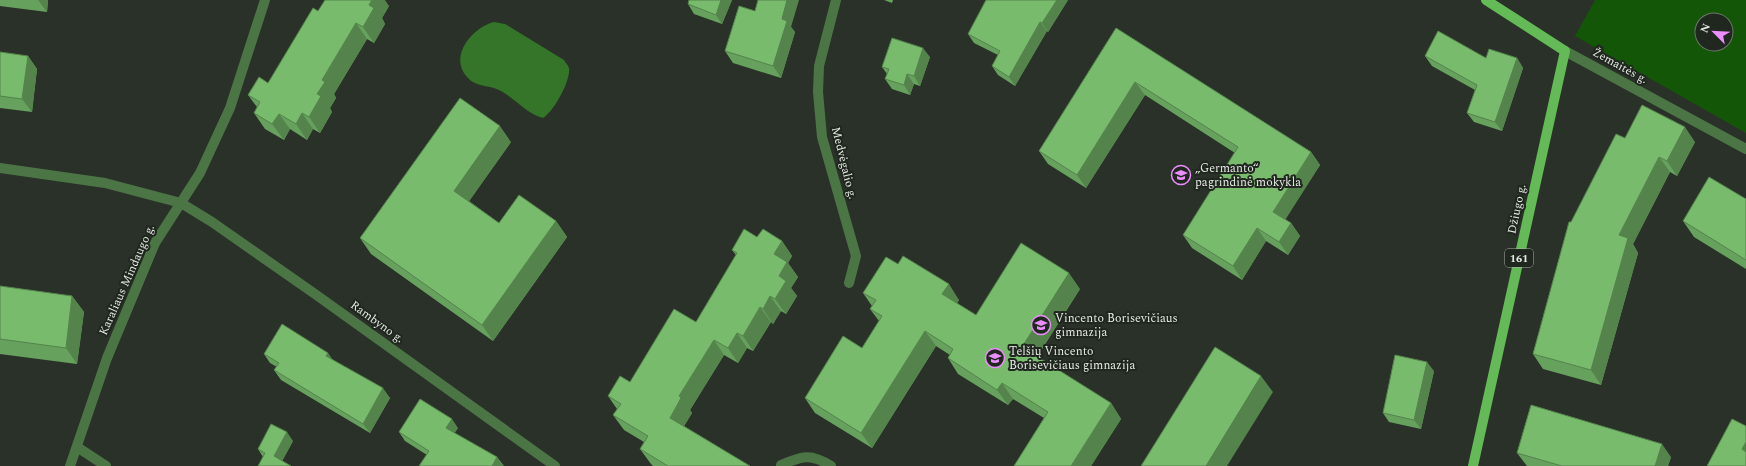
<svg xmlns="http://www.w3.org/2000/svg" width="1746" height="466" viewBox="0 0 1746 466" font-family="Spectral,serif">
  <rect width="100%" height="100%" fill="#2a3128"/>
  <path fill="#145607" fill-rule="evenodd" d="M1595 0H1746V133L1575 36ZM1702 20H1726V44H1702Z"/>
  <path fill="#347529" d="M494 22 505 24 564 60C565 62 568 65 569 68 571 81 553 112 543 118 525 113 515 98 499 90 489 85 476 87 468 78 447 57 473 27 494 22Z"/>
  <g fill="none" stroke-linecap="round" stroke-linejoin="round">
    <g stroke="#4c7546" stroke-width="10">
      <path d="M836 0 819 66 818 92 822 137 856 256 849 283"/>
      <path d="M1565 51 1746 149"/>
      <path d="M0 168 105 183 181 203 212 222 315 294 555 466"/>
      <path d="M77 447 106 466"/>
      <path d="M781 465C802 456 811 453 831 466"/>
      <path d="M70 466 107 358 155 243 200 173 230 108 265 0"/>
    </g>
    <path stroke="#63ba56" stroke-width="10" d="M1473 466 1565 51 1486 0"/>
  </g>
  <g fill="#67a15e">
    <path d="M0 0H48L47 12 0 6Z"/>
    <path d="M732 0 722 24 694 14 688 4Z"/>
    <path d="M884 0H893L892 3Z"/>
    <path d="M1068 0 1048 32 1047 31 1015 86 998 75 992 66 998 55 974 43 968 34Z"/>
    <path d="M389 6 382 18 385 24 374 43 367 39 334 94 336 98 330 108 332 112 320 133 313 129 307 140 290 129 284 140 265 129 254 113 257 107 248 95 268 83 318 11Z"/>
    <path d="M791 27 795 32 781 78 733 63 725 51Z"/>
    <path d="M1116 28 1311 152 1320 165 1285 219 1291 223 1300 236 1288 255 1266 241 1242 280 1192 248 1183 235 1235 153 1145 95 1086 188 1048 164 1039 151Z"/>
    <path d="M0 52 28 56 37 69 32 112 0 108Z"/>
    <path d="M1425 56 1517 58 1523 68 1502 131 1474 122 1467 113 1475 90 1432 66Z"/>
    <path d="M930 57 920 86 914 84 910 95 892 89 885 79 887 74 882 67Z"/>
    <path d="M1625 138 1695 142 1677 176 1670 172 1633 244 1638 253 1601 385 1543 369 1533 354 1571 222Z"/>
    <path d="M511 142 469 201 499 223 556 221 567 237 493 341 371 254 360 238Z"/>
    <path d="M1746 199V269L1694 237 1683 221Z"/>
    <path d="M757 237 782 241 792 256 788 263 798 277 791 288 797 296 786 314 781 311 773 324 771 322 753 351 747 348 738 363 724 355 690 410 692 413 684 426 750 466H653L651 464 640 449 644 442 624 430 613 415 617 409 608 396 630 382 696 322 736 255 732 250Z"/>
    <path d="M898 264 959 300 957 303 976 315 1080 289 1037 357 1111 403 1121 419 1091 466H1014L1044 418 1013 399 1008 405 958 374 948 358 950 355 936 346 872 448 815 413 805 398 862 348 879 321 870 309 872 306 863 293Z"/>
    <path d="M0 286 72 296 84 312 77 364 0 354Z"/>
    <path d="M264 354 333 360 390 398 370 433 281 380 274 370 277 367 270 363Z"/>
    <path d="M1434 371 1421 429 1389 422 1383 413Z"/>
    <path d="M458 428 454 433 497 457 504 466 427 455 405 441 399 432Z"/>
    <path d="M293 441 282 461 263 457 258 449Z"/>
    <path d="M1517 453 1671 457 1668 466H1527Z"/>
  </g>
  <g fill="#54834c">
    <path d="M38 0H48L47 12Z"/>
    <path d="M372 0H385L389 6 382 18 385 24 374 43 363 27 369 5Z"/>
    <path d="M721 0H732L722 24 716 15Z"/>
    <path d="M787 0H799L791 27 795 32 781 78 773 66 782 19Z"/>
    <path d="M1057 0H1068L1048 32 1042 23Z"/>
    <path d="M1040 22 1047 31 1015 86 1009 77Z"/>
    <path d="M356 23 367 39 334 94 336 98 330 108 332 112 320 133 309 117 322 80Z"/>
    <path d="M923 48 930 57 920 86 914 76Z"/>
    <path d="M28 56 37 69 32 112 22 99Z"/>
    <path d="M1517 58 1523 68 1502 131 1495 122Z"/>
    <path d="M907 74 914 84 910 95 904 85Z"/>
    <path d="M1135 82 1145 95 1086 188 1077 175Z"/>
    <path d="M302 113 313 129 307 140 296 124Z"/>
    <path d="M279 114 290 129 284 140 272 124Z"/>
    <path d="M500 126 511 142 465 207 454 191Z"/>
    <path d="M1685 127 1695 142 1677 176 1667 161Z"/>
    <path d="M1311 152 1320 165 1282 225 1273 212Z"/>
    <path d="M1659 157 1670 172 1633 244 1638 253 1601 385 1591 370 1619 235Z"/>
    <path d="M556 221 567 237 493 341 482 325Z"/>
    <path d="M1291 223 1300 236 1288 255 1279 242Z"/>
    <path d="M1257 228 1266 241 1242 280 1233 266Z"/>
    <path d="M782 241 792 256 788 263 798 277 791 288 797 296 786 314 775 299 779 276 774 254Z"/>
    <path d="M1069 273 1080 289 1033 363 1022 347Z"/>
    <path d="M949 284 959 300 953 310 942 294Z"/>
    <path d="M72 296 84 312 77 364 66 348Z"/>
    <path d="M770 296 781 311 773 324 763 309Z"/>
    <path d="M760 307 771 322 753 351 743 336Z"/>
    <path d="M925 331 936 346 872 448 861 433Z"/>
    <path d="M737 333 747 348 738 363 728 348Z"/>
    <path d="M714 340 724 355 690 410 692 413 680 433 670 418 679 396Z"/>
    <path d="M328 353 335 363 326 356Z"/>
    <path d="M1427 362 1434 371 1421 429 1414 420Z"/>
    <path d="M1261 376 1273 392 1227 466H1206Z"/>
    <path d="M1002 383 1013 399 1008 405 997 390Z"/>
    <path d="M383 388 390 398 370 433 363 424Z"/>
    <path d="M1111 403 1121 419 1091 466H1071Z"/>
    <path d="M452 419 458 428 452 437 446 428Z"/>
    <path d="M287 432 293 441 280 465 274 456Z"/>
    <path d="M1746 442V455L1742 449Z"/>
    <path d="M1662 444 1671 457 1668 466H1655Z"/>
    <path d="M497 457 503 466H492Z"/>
  </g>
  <g fill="#78bb6d" stroke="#54834c">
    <path d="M325 0H372L369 5 374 8 363 27 356 23 322 80 325 82 317 94 321 96 309 117 302 113 296 124 279 114 272 124 254 113 260 102 248 95 259 77 268 83 313 8 318 11Z"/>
    <path d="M689 0H721L716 15 688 4Z"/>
    <path d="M758 0H787L782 19 787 21 773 66 725 51 739 6 755 11Z"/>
    <path d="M986 0H1057L1042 23 1040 22 1009 77 992 66 1000 51 968 34Z"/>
    <path d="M1116 28 1311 152 1273 212 1291 223 1279 242 1257 228 1233 266 1183 235 1238 147 1135 82 1077 175 1039 151Z"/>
    <path d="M1438 31 1486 58 1489 49 1517 58 1495 122 1467 113 1477 85 1425 56Z"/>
    <path d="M892 38 923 48 914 76 907 74 904 85 885 79 889 69 882 67Z"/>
    <path d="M0 52 28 56 22 99 0 96Z"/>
    <path d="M460 98 500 126 454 191 499 223 519 195 556 221 482 325 360 238Z"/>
    <path d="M1642 105 1685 127 1667 161 1659 157 1619 235 1628 238 1591 370 1533 354 1569 222H1571L1616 134 1625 138Z"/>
    <path d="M1709 177 1746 199V260L1683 221Z"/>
    <path d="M744 229 757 237 763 229 782 241 774 254 787 262 779 276 786 281 775 299 770 296 763 309 760 307 743 336 737 333 728 348 714 340 679 396 681 398 670 418 750 466H668L640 449 648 436 613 415 621 404 608 396 620 376 630 382 674 309 696 322 737 253 732 250Z"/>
    <path d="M1021 243 1069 273 1022 347 1111 403 1071 466H1014L1048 412 1002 383 997 390 948 358 953 349 925 331 861 433 805 398 843 336 862 348 882 316 870 309 876 300 863 293 886 257 898 264 903 256 949 284 942 294 976 315Z"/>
    <path d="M0 286 72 296 66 348 0 339Z"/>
    <path d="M282 324 328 353 326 356 383 388 363 424 274 370 279 363 264 354Z"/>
    <path d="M1215 347 1261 376 1206 466H1141Z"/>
    <path d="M1395 355 1427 362 1414 420 1383 413Z"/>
    <path d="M420 399 452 419 446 428 497 457 492 466H419L429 451 399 432Z"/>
    <path d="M1531 405 1662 444 1655 466H1562L1517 453Z"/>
    <path d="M1732 419 1746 426V442L1742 449 1746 452V466H1707Z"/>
    <path d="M271 424 287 432 274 456 291 466H258L265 453 258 449Z"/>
  </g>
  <defs>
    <symbol id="school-ring" viewBox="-11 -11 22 22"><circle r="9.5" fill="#20271f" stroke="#eb8dfc" stroke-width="1.5"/><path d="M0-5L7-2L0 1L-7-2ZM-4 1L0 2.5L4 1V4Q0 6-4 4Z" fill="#eb8dfc"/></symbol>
  </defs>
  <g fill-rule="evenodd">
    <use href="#school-ring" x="1170" y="164" width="22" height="22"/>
    <use href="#school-ring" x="1030" y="314" width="22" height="22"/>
    <use href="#school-ring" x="984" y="347" width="22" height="22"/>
  </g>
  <g text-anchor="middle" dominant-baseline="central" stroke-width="4" stroke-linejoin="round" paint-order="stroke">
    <rect fill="#20271f" stroke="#aab0a9" stroke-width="1" x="1505" y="249" width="28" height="18" rx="3"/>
    <g font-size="11" font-weight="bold" fill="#e5eae4">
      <text x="1519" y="258">161</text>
    </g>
    <g font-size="12" fill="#e5eae4" stroke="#20271f">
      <text transform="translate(1620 66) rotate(29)">Žemaitės g.</text>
      <text transform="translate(844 163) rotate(76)">Medvėgalio g.</text>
      <text transform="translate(1517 209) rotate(-78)">Džiugo g.</text>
      <text transform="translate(127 280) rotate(-66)">Karaliaus Mindaugo g.</text>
      <text transform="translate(377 322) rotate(36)">Rambyno g.</text>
    </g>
    <g font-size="12" fill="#e5eae4" stroke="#20271f" text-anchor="start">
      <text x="1195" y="168">„Germanto“<tspan x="1195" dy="14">pagrindinė mokykla</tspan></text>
      <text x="1055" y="318">Vincento Borisevičiaus<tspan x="1055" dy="14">gimnazija</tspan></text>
      <text x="1009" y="351">Telšių Vincento<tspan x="1009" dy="14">Borisevičiaus gimnazija</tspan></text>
    </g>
  </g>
  <g transform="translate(1714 32) rotate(294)"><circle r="19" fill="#20271f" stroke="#6f756e"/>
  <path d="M0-3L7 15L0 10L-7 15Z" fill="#eb8dfc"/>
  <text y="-6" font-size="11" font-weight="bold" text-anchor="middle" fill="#e5eae4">N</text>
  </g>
</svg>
